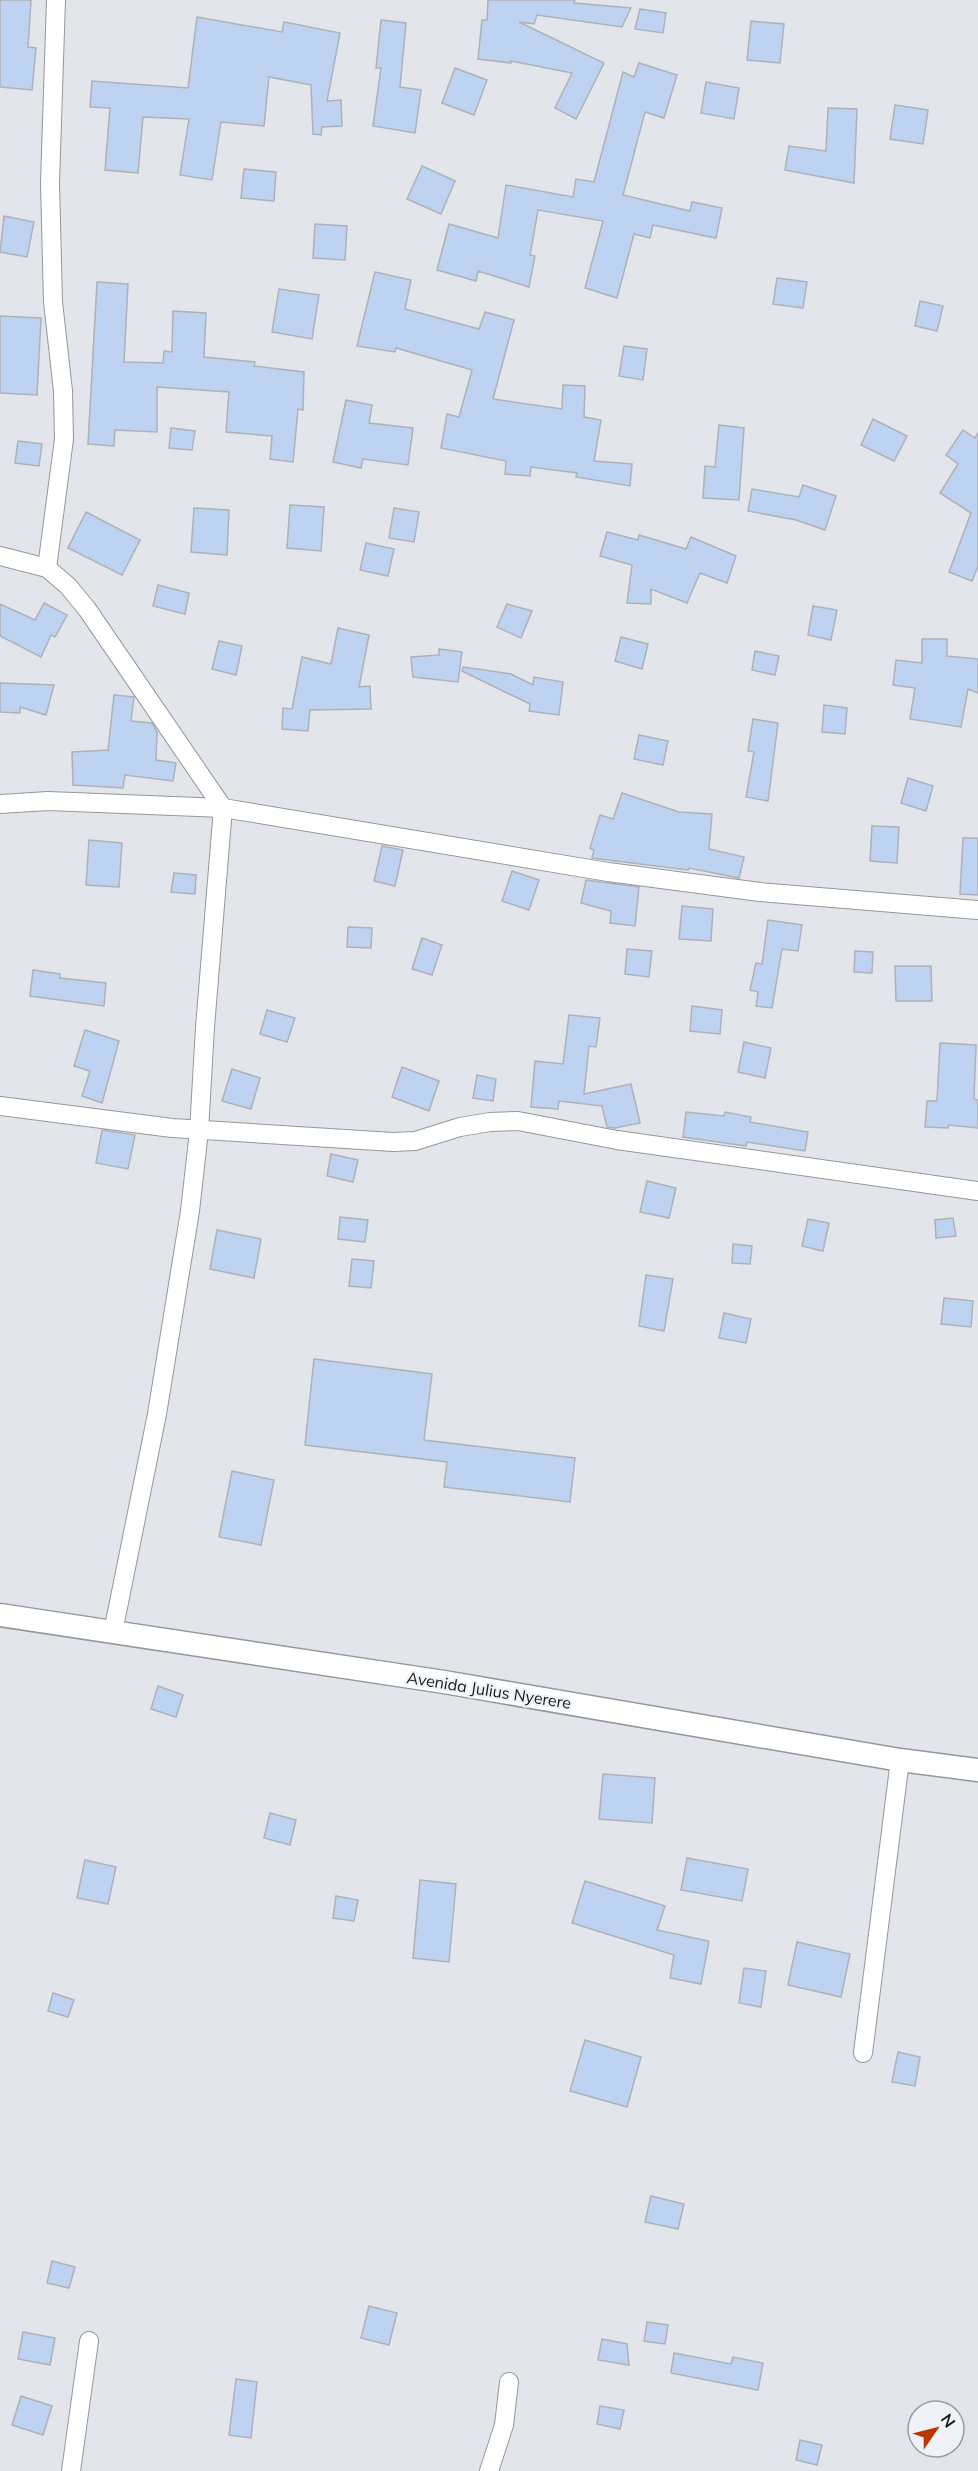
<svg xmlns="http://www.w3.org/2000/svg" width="978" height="2471" viewBox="0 0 978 2471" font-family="Mulish,sans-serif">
  <rect width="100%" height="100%" fill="#e2e6eb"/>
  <g fill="#bed3f2" stroke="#aeb1b7" stroke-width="1.5">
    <path d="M0 0H31L28 47 36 48 32 90 0 87Z"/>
    <path d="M488 0H575L574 3 631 8 622 27 537 15 534 24 519 22 604 63 576 119 555 108 572 73 511 61V63L478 59 482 20H487Z"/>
    <path d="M640 9 666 13 663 33 635 29Z"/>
    <path d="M197 17 282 32 284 22 340 33 327 101 341 100 342 126 322 127 321 135 313 134 311 85 269 77 264 126 221 122 212 180 180 175 189 119 143 117 138 173 105 170 110 108 90 107 92 81 188 88Z"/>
    <path d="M381 20 406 23 400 87 421 90 415 133 373 126 381 68H376Z"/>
    <path d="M751 21 784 24 780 63 747 60Z"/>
    <path d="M639 63 677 75 664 118 645 112 623 195 690 211 692 202 722 208 716 238 653 225 650 238 634 234 617 298 585 288 603 221 538 210 530 255 535 256 529 287 478 271 476 281 437 270 449 224 498 238 506 185 573 197 576 179 594 182 623 72 634 77Z"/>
    <path d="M455 68 487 80 474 115 442 103Z"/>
    <path d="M706 82 739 88 734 119 701 113Z"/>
    <path d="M895 105 928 110 923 144 890 139Z"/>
    <path d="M828 108 857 109 854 183 785 170 789 146 826 151Z"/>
    <path d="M422 166 455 181 441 214 407 199Z"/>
    <path d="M244 169 276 172 274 201 241 198Z"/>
    <path d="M4 216 34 222 27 257 0 252Z"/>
    <path d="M315 224 347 226 345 260 313 258Z"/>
    <path d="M375 272 411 280 405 309 479 329 485 312 514 320 493 399 562 409 563 385 585 386 584 417 601 420 594 461 632 464 630 486 576 477 577 473 531 467 530 476 505 474 506 461 441 448 447 414 459 417 472 370 396 348 395 352 357 346Z"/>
    <path d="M777 278 807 282 803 308 773 304Z"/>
    <path d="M97 282 128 284 124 362 163 363 164 351 172 352 173 311 206 313 204 357 255 362 254 366 304 372 303 410 298 409 293 462 270 459 272 436 226 432 229 392 157 387V432L115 430 114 446 88 444Z"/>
    <path d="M279 289 319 295 312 339 272 332Z"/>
    <path d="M920 301 943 306 937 331 915 326Z"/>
    <path d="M0 316 41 318 37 395 0 393Z"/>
    <path d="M624 346 647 349 643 380 619 376Z"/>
    <path d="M346 400 372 405 369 423 413 428 408 465 363 459 361 468 333 462Z"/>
    <path d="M873 419 907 436 894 461 861 445Z"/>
    <path d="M719 425 744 428 739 500 703 498 705 466 715 467Z"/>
    <path d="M171 428 195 431 192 450 169 448Z"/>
    <path d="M963 430 975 438 978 433V566L972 581 949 572 971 513 940 493 958 464 946 455Z"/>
    <path d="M18 441 42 444 39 466 15 463Z"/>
    <path d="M803 485 836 496 825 530 796 520 748 511 752 489 799 497Z"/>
    <path d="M290 505 324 507 321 551 287 548Z"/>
    <path d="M194 508 229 510 227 555 191 552Z"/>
    <path d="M394 508 419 512 414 542 389 538Z"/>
    <path d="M86 512 140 540 122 575 68 548Z"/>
    <path d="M607 532 638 540 639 535 686 549 691 537 736 556 727 583 700 573 687 603 651 589V604L627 603 632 565 600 556Z"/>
    <path d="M366 543 394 549 388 576 360 570Z"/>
    <path d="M158 585 189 593 185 614 153 606Z"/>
    <path d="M44 603 67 615 55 637 51 635 41 657 0 636V604L35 620Z"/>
    <path d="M507 604 532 611 521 638 497 627Z"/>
    <path d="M813 606 837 610 831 640 808 635Z"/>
    <path d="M338 628 369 635 359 687 370 686 371 709 310 710 308 731 282 729 283 708 292 709 302 657 331 664Z"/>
    <path d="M621 637 648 644 642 669 615 661Z"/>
    <path d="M922 639H947V656L978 659V693L968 689 961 727 910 719 915 688 893 685 896 660 922 663Z"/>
    <path d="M219 641 242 646 236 675 212 669Z"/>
    <path d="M439 649 462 652 458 682 413 677 411 657 439 655Z"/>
    <path d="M755 651 779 656 775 675 752 670Z"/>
    <path d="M463 667 511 674 533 685 534 677 563 682 559 715 529 711 530 704 462 671Z"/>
    <path d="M0 683 54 685 46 715 20 707V713L0 712Z"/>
    <path d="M114 695 134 697 131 721 152 723 157 732 156 760 176 763 173 781 125 775 123 788 73 785 72 752 108 750Z"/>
    <path d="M824 705 847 708 845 734 822 732Z"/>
    <path d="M753 719 778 723 768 801 746 797 754 752 748 751Z"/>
    <path d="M639 735 668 741 663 765 634 759Z"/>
    <path d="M908 778 933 786 926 811 901 803Z"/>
    <path d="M622 793 679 812 712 814 709 849 744 857 739 878 689 868 688 870 592 858 594 850 590 848 600 815 613 819Z"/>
    <path d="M872 826 899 827 897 863 870 861Z"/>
    <path d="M963 838H978V895L960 894Z"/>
    <path d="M89 840 122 843 119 887 86 885Z"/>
    <path d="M382 846 403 850 395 886 374 881Z"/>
    <path d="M512 871 539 880 529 910 502 901Z"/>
    <path d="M174 873 196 875 195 894 171 892Z"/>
    <path d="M586 880 639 887 635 926 610 923 611 911 581 903Z"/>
    <path d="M682 906 713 909 711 941 679 939Z"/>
    <path d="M768 920 802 925 798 951 782 949 772 1008 756 1006 758 992 750 990 756 963 762 964Z"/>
    <path d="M348 927 372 928 371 948 347 947Z"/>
    <path d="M422 938 442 945 432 975 412 969Z"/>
    <path d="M627 949 652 951 649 977 625 974Z"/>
    <path d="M855 951 873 952 872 973 854 972Z"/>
    <path d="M895 966H931L932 1001H896Z"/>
    <path d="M33 970 60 974V978L106 983 104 1006 30 996Z"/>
    <path d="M692 1006 722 1010 720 1034 690 1031Z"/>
    <path d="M267 1010 295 1018 287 1042 260 1034Z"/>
    <path d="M569 1015 600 1018 596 1047 589 1046 584 1094 631 1084 640 1123 615 1128 607 1127 602 1106 559 1101 558 1109 531 1107 535 1061 563 1064Z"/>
    <path d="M85 1030 119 1041 102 1103 82 1096 90 1071 74 1066Z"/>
    <path d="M744 1042 771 1048 765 1078 738 1072Z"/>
    <path d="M940 1043 976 1045 974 1099 978 1100V1128L949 1125 948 1128 925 1127 927 1101H937Z"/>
    <path d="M402 1067 439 1081 429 1111 392 1097Z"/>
    <path d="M232 1069 260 1078 251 1109 222 1101Z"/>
    <path d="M477 1075 496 1079 493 1101 473 1098Z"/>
    <path d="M686 1112 724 1116 725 1112 751 1117 750 1122 808 1132 805 1151 747 1142 746 1146 683 1137Z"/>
    <path d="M102 1130 135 1135 128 1169 96 1163Z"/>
    <path d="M331 1154 358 1160 353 1182 327 1176Z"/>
    <path d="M647 1181 676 1188 669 1218 640 1212Z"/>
    <path d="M340 1217 368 1220 365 1242 338 1239Z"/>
    <path d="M953 1218 956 1236 936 1238 935 1220Z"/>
    <path d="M808 1219 829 1223 823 1251 802 1246Z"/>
    <path d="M217 1230 261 1239 254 1278 210 1269Z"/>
    <path d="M733 1244 752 1246 750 1264 732 1263Z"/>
    <path d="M352 1259 374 1261 371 1288 349 1286Z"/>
    <path d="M646 1275 673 1279 664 1331 639 1326Z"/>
    <path d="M944 1298 973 1301 971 1327 941 1324Z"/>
    <path d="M724 1313 751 1319 746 1343 719 1338Z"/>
    <path d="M314 1359 432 1374 424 1440 575 1458 570 1502 444 1487 447 1462 305 1445Z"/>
    <path d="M232 1471 274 1480 261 1545 219 1537Z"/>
    <path d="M158 1686 183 1695 176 1717 151 1709Z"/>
    <path d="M603 1774 655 1778 652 1823 599 1819Z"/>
    <path d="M270 1813 296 1820 290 1845 264 1838Z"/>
    <path d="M687 1858 748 1869 742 1901 681 1890Z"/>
    <path d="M85 1860 116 1867 108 1904 77 1898Z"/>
    <path d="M420 1880 456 1884 449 1962 413 1958Z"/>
    <path d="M585 1881 665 1906 657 1930 709 1941 701 1984 670 1978 674 1955 572 1923Z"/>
    <path d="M336 1896 358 1900 354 1921 333 1918Z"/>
    <path d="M797 1942 850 1954 841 1997 788 1985Z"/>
    <path d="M744 1968 766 1971 761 2007 739 2003Z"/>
    <path d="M53 1993 74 2000 68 2017 48 2011Z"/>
    <path d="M585 2040 641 2057 627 2107 570 2091Z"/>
    <path d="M898 2052 920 2057 915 2086 892 2082Z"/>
    <path d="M651 2196 684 2204 678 2229 645 2222Z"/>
    <path d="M52 2261 75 2267 69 2288 47 2283Z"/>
    <path d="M369 2306 397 2313 389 2345 361 2338Z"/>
    <path d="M647 2322 668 2325 665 2344 644 2341Z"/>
    <path d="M23 2332 55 2338 50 2365 18 2359Z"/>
    <path d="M602 2339 627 2344 629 2365 598 2360Z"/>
    <path d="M674 2353 731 2364 733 2357 763 2363 758 2390 671 2373Z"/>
    <path d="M236 2379 257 2382 251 2438 229 2435Z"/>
    <path d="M21 2396 52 2406 43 2435 12 2425Z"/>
    <path d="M600 2406 624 2410 620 2429 597 2424Z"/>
    <path d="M800 2440 822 2445 817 2465 796 2460Z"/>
  </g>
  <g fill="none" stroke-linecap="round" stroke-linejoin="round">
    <defs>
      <g id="minor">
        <path d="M0 556 47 568 68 586 87 609 223 808 205 1027 199 1131 190 1211 157 1414 113 1632"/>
        <path d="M47 568 64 439 63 391 53 302 50 183 56 0"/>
        <path d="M0 804 48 801 223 808 608 872 760 892 978 910"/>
        <path d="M0 1106 172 1128 393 1142 415 1141 460 1127 490 1122 518 1121 617 1140 978 1191"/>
        <path d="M863 2053 900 1760"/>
        <path d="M71 2471 89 2341"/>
        <path d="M489 2471 504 2425 509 2382"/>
      </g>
      <path id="tertiary" d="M0 1615 444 1682 900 1760 978 1770"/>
    </defs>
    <use href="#minor" stroke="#94979c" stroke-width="20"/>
    <use href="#tertiary" stroke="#94979c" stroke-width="25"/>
    <use href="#minor" stroke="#fff" stroke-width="18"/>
    <use href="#tertiary" stroke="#fff" stroke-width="22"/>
  </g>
  <g text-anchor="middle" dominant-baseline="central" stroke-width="4.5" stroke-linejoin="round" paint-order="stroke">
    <g font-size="16" fill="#191a1c" stroke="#eff3f8">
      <text transform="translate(489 1690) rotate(9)">Avenida Julius Nyerere</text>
    </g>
  </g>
  <g transform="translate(936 2429) rotate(55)"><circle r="28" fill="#eff3f8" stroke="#999ca0" stroke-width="1.5"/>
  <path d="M0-4.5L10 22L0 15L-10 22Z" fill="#bd3500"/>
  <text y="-9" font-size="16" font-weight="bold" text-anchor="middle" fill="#191a1c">N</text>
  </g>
</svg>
